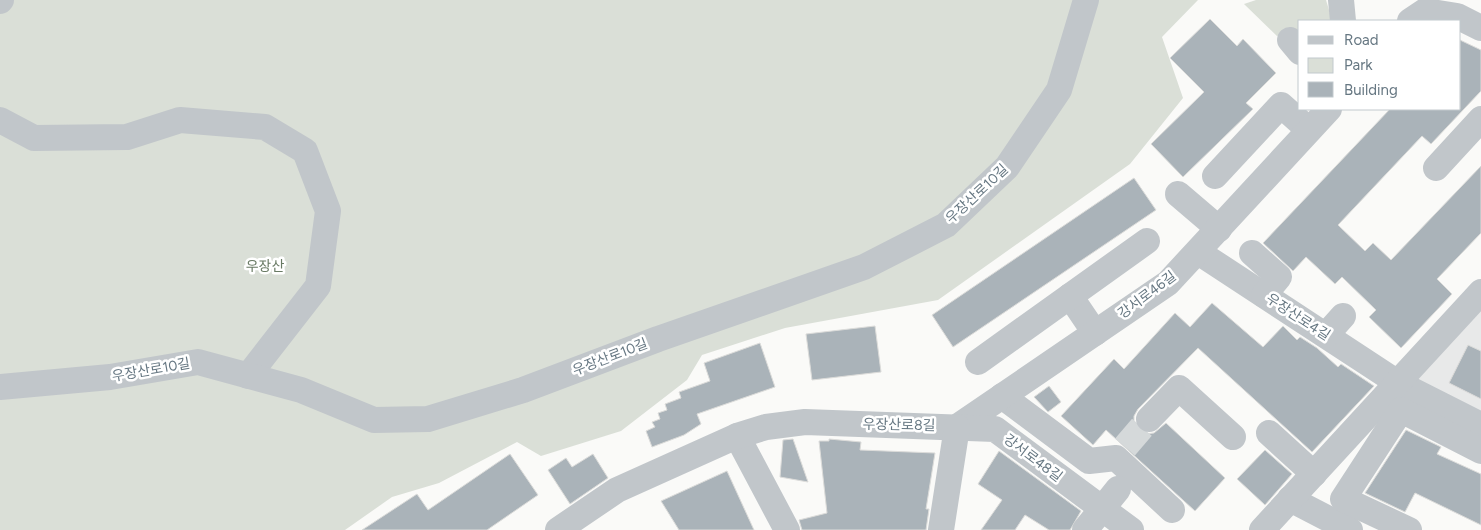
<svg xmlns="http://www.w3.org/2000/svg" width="1481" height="530" viewBox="0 0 1481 530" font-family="Figtree,'Noto Sans KR',sans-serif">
  <rect width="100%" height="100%" fill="#fafaf8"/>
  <path fill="#e8e9e9" d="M1481 310V413L1417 380Z"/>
  <g fill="#dadfd7">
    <path d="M0 0H1198L1162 37 1183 98 1130 164 938 300 785 328 702 355 687 380 621 431 541 456 517 442 439 483 392 497 345 530H0Z"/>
    <path d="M1256 0H1326L1332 20 1300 21V29L1277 36 1244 4Z"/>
  </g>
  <g fill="#aab3b9" stroke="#dcdcda">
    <path d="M1210 19 1237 46 1243 39 1276 73 1246 103 1253 109 1183 177 1151 144 1204 92 1170 58Z"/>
    <path d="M1460 40 1481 50V91L1431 144 1422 136 1338 225 1365 251 1373 243 1391 260 1481 166V233L1437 279 1452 294 1401 348 1369 317 1376 310 1342 277 1335 284 1306 257 1293 271 1263 243 1390 109H1460Z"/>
    <path d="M1134 178 1156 210 953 347 932 315Z"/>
    <path d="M1212 303 1263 347 1283 326 1297 340 1300 337 1317 348 1338 367 1341 364 1374 386 1312 452 1198 348 1138 409 1134 416V423L1138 429 1146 434 1154 433 1166 423 1225 478 1195 511 1106 430 1093 445 1061 416 1114 359 1124 369 1175 313 1190 327Z"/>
    <path d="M875 326 881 372 812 380 806 334Z"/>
    <path d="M760 343 775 387 697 414 701 424 684 435 652 447 646 431 655 427 652 422 660 419 658 413 667 410 665 404 681 398 679 392 710 381 704 363Z"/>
    <path d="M1468 345 1481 351V399L1449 383Z"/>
    <path d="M1049 386 1061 402 1048 412 1034 397Z"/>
    <path d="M1406 430 1441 447 1437 454 1481 474V525L1415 493 1405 512 1365 493Z"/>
    <path d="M793 439 808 482 780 477 783 440Z"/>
    <path d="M829 439 861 442 860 450 935 453 926 509H929L926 530H802L799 520 827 513 819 441H829Z"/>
    <path d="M1265 450 1292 474 1265 505 1237 479Z"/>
    <path d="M999 451 1081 511 1070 530H1049L1025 515 1015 530H981L1002 500 978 484Z"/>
    <path d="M510 454 538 495 487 530H362L417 494 428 510Z"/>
    <path d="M593 454 608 478 570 504 548 470 566 458 572 467Z"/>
    <path d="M727 471 754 530H679L661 501Z"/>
  </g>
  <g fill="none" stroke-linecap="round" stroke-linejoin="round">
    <path stroke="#d5d9da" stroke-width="26" stroke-dasharray="26 13" stroke-linecap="butt" d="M1125 447 1149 419"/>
    <g stroke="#c1c6ca" stroke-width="26">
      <path d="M1341 0 1343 21"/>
      <path d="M0 1 1 0"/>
      <path d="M1410 21 1425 11 1457 16 1481 28"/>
      <path d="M1290 40 1300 52"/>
      <path d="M0 120 34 138 127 137 180 120 265 127 305 151 328 211 318 286 248 376"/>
      <path d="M1436 168 1481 119"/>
      <path d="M1215 176 1281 105 1309 130"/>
      <path d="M1178 194 1219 229"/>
      <path d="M1198 252 1398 383 1481 425"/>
      <path d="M1252 253 1279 277 1264 295"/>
      <path d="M1070 296 1095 333"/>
      <path d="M1326 335 1343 316"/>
      <path d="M978 362 1147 241"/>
      <path d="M0 387 110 377 198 362 301 390 374 420 428 419 523 390 658 339 864 267 946 225 1007 167 1059 90 1086 0"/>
      <path d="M1002 396 1089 461 1116 458 1172 510"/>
      <path d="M1149 419 1179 388 1233 437"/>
      <path d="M957 427 1168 283 1329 109"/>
      <path d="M1269 433 1314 474"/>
      <path d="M737 436 787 530"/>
      <path d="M1290 499 1350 530"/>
      <path d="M558 530 617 490 737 436 766 427 805 422 995 429 1131 530"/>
      <path d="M941 530 957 427"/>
      <path d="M1085 530 1118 489"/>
      <path d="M1262 530 1481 292"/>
      <path d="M1409 530 1343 499 1401 410 1481 451"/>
    </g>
  </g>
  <g text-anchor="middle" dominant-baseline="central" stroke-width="5" stroke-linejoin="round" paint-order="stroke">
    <g font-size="14" fill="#667782" stroke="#fff">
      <text transform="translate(977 194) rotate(-43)">우장산로10길</text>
      <text transform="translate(1147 295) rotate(-37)">강서로46길</text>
      <text transform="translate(1298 317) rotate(33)">우장산로4길</text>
      <text transform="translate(610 357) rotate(-21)">우장산로10길</text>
      <text transform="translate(151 370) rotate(-10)">우장산로10길</text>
      <text transform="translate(899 425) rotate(1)">우장산로8길</text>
      <text transform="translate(1033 458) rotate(37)">강서로48길</text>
    </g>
    <g font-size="14" fill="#697a64" stroke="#fff">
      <text x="265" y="266">우장산</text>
    </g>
  </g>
  <rect x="1298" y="20" width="162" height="90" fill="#ffffff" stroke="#c2c9cd"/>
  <rect x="1308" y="36" width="25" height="8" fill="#c1c6ca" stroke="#c2c9cd"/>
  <text x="1344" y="45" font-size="15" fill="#667782">Road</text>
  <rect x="1308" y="58" width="25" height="15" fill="#dadfd7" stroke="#c2c9cd"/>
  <text x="1344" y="70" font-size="15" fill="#667782">Park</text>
  <rect x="1308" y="82" width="25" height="15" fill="#aab3b9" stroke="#c2c9cd"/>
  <text x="1344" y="95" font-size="15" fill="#667782">Building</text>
</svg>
